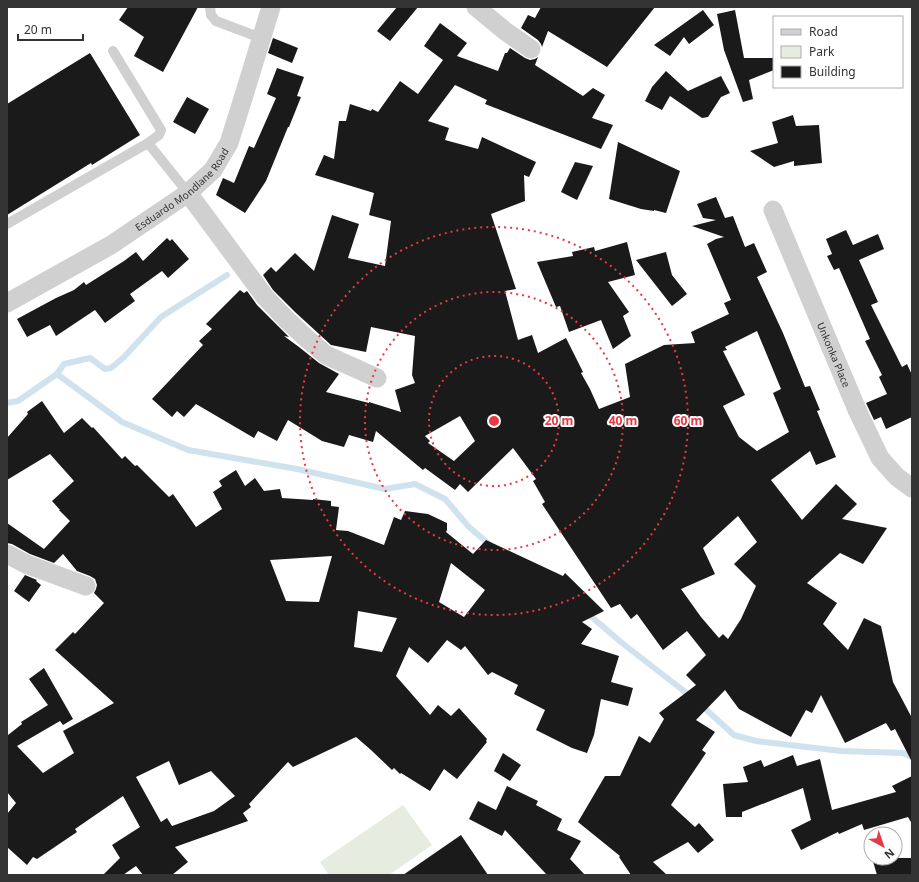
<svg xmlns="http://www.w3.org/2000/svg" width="919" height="882" viewBox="0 0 919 882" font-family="'Noto Sans',sans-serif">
  <rect width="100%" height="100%" fill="#fff"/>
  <path fill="#e6ecdf" d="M403 805 432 845 389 875H329L320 862Z"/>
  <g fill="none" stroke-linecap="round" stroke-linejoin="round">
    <g stroke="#cfe2ee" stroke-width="6">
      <path d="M57 374 122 422 188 450 297 469 385 489 415 484 445 499 469 527 490 545"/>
      <path d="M7 403 18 401 57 374 64 364 90 358 105 369 111 368 123 358 161 317 227 275"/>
      <path d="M586 612 622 643 693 698"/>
      <path d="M701 705 734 735 756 741 841 751 903 753 912 757"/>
    </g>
  </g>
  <g fill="#1a1a1a" fill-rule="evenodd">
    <path d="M128 7H198L163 72 134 56 144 37 119 20Z"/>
    <path d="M397 7H418L390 41 377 31Z"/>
    <path d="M541 7H655L607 67 548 31 542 47 541 44 538 40 521 28 528 15 535 18Z"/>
    <path d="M703 10 714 25 689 44 684 37 670 56 654 45Z"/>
    <path d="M735 10 744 58H774V70L749 80 753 99 743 102 724 50 717 14Z"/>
    <path d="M440 23 467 43 457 56 498 71 505 53H507L510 48 525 58 530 60 535 59 538 57 535 65 583 96 593 88 605 95 592 118 613 125 601 149 485 104 487 100 455 85 428 121 449 128 445 140 478 149 482 137 536 162 529 177 524 175 525 201 491 214 516 289 505 291 518 340 532 335 538 353 566 338 583 372 581 373 590 389 599 409 630 397 625 364 664 345 695 343 691 332 729 314 724 303 731 300 707 244 716 239 724 237 692 226 716 220 703 218 697 204 716 197 725 218 733 216 745 247 754 243 767 272 757 277 783 333 805 387 810 386 820 410 817 411 836 457 816 465 810 451 771 480 802 520 836 484 857 504 842 519 887 528 863 564 840 553 807 583 837 603 823 624 848 650 864 618 881 626 893 682 912 718V762L895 729 891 731 886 723 845 743 821 695 812 713 806 710 791 737 739 709 725 690 696 720 715 732 702 750 706 753 671 805 695 827 699 823 714 840 698 853 688 842 653 862 667 875H631L619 857 620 856 578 822 605 776H620L639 736 650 743 664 719 659 713 696 685 686 675 706 655 687 631 663 650 637 614 631 619 620 604 611 608 542 504 545 502 533 481 536 479 513 448 468 492 460 484 455 490 425 468 423 470 376 431 373 442 349 435 344 447 322 441 288 420 277 441 258 431 254 438 196 404 184 417 177 411 172 417 152 399 203 345 199 341 212 329 206 324 240 290 244 293 247 291 257 305 289 337 284 336 299 347 319 363 339 374 326 392 369 403V402L401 412 395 390 415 383 412 375 415 336 371 327 366 352 331 345 295 312 273 290 263 275 271 267 276 272 295 253 314 271 332 215 359 224 348 258 385 266 391 221 369 215 374 193 315 175 324 155 334 159 339 121H346L350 104 371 111 372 109 378 112 400 81 418 94 443 60 424 46ZM757 331 781 389 773 393 789 432 757 451 739 437 723 406 745 395 723 351 727 350 725 347ZM460 416 475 441 454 461 428 443 430 441 425 436ZM738 516 757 542 734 564 756 586 741 619 728 639 723 634 719 638 701 617 681 589 715 574 703 548Z"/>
    <path d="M273 38 298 48 292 63 268 53Z"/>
    <path d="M90 53 140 135 92 165 91 163 7 215V104Z"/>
    <path d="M277 68 304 77 297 96 301 97 289 127H288L266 181 245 213 216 195 223 178 234 183 249 146 254 148 276 98 267 94Z"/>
    <path d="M666 71 688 91 721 76 730 93 721 97 708 117 702 118 670 96 662 110 645 101 652 87Z"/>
    <path d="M187 97 209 109 195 134 173 122Z"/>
    <path d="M793 115 796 126 819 125 822 163 794 166V161L774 167 750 151 778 143 772 122Z"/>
    <path d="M618 142 680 171 666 213 654 210V211L641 209 609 199Z"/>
    <path d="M575 162 593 166 577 200 561 192Z"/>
    <path d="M846 230 853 245 878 234 884 249 859 260 878 302 871 305 902 367 907 364 912 375V417L886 429 881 417 874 420 866 403 887 394 879 377 882 375 865 341 870 339 839 268 834 270 827 256 832 254 826 239Z"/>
    <path d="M167 238 170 241 172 239 189 259 168 278 162 271 130 294 135 301 105 323 95 310 56 336 50 325 27 337 17 319 56 298 74 290 84 282 86 285 124 261 136 252 143 261Z"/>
    <path d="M627 242 635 275 608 282 629 312 623 316 631 336 613 349 601 320 569 332 560 306 556 307 537 262 573 256 572 252 594 247 595 251Z"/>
    <path d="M666 252 672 275 687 294 672 306 636 260Z"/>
    <path d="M42 401 64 433 82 418 92 428 93 427 122 459 125 456 135 466 137 465 169 497 173 494 196 527 222 509 213 492 222 486 219 481 236 470 245 486 255 478 264 491 280 489 282 498 313 500V499L331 501V506L339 507 336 530 348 531 384 545 394 517 401 520 405 511 428 514 447 523V530L446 532 473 554 486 540 563 576 565 573 604 611 582 622 592 629 581 644 619 656 611 682 633 688 628 706 601 699 594 735 587 753 572 748 536 730 545 710 514 694 518 685 492 672 488 675 465 646 461 650 447 640 428 663 409 647 396 676 430 715 438 705 451 716 459 708 487 739 486 741 487 742 457 779 444 769 430 791 401 773 400 774 394 768 392 770 371 750 356 737 293 767 288 762 249 804 251 807 243 813 248 821 175 847 188 862 172 875H143L136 866 123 875H103L120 858 112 845 140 827 123 796 75 829 77 832 37 859 33 857 27 865 7 847V814L16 803 7 792V734L8 735 22 724 21 722 48 705 29 679 44 668 73 719 63 725 60 721 17 746 43 773 74 753 63 731 114 703 55 650 73 632 75 634 104 603 94 593 96 589 97 585 95 579 90 576 77 571 63 554 54 563 30 554 12 544 7 543V523L44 549 70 521 59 510H60L52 501 74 481 50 454 7 480V438L28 414 27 412ZM332 556 319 602 286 601 270 560ZM451 563 485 590 464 617 439 602ZM358 611 397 618 382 652 354 647ZM169 761 179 785 211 771 235 796 214 811 172 826 167 818 161 822 136 777Z"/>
    <path d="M25 575 37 580 36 581 41 585 29 602 14 591Z"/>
    <path d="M503 753 521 765 510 781 494 771Z"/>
    <path d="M793 755 797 766 820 759 832 810 896 792 892 786 912 776V824L908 817 864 830 862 824 839 834 838 832 801 850 791 830 811 820 803 788 742 812V817H726L723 784 748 782 743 767 761 760 764 767Z"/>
    <path d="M507 786 538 801 536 805 562 819 557 830 581 841 570 859 585 875H547L505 830 502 836 469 819 478 801 496 810Z"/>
    <path d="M461 835 488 875H403Z"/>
    <path d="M872 858H912V875H877Z"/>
  </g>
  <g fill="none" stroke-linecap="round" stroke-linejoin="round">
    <g stroke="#d0d0d0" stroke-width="10">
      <path d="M210 7 211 15 216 21 261 38"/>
      <path d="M148 143 188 193"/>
      <path d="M7 224 148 143 159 135 161 130 158 125 113 51"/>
    </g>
    <g stroke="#d0d0d0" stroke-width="19">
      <path d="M476 7 505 31 531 49"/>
      <path d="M188 193 265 297 287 320 305 337 326 355 377 378"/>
      <path id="s1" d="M773 210 858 412 880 458 897 477 912 488"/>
      <path id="s2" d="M7 303 111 245 188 193 213 170 229 143 245 92 271 7"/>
      <path d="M7 554 26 564 86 586"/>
    </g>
  </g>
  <g fill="none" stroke="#e63946" stroke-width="2" stroke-dasharray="2 4">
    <circle cx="494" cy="421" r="65"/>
    <circle cx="494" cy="421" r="129"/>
    <circle cx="494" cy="421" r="194"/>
  </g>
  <g text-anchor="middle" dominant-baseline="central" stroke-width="4" stroke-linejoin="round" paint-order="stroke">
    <g font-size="10" fill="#333" stroke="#fff">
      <text stroke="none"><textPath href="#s2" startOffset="210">Esduardo Mondlane Road</textPath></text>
      <text stroke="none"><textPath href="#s1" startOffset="157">Unkonka Place</textPath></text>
    </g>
  </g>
  <circle cx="494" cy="421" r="6" fill="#e63946" stroke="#fff" stroke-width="2"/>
  <g font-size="12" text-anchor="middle" font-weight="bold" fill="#e63946" stroke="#fff" stroke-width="4" stroke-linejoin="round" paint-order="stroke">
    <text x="559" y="425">20 m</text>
    <text x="623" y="425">40 m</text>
    <text x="688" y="425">60 m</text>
  </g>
  <rect width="919" height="882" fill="none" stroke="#333333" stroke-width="16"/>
  <rect x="773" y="16" width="130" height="72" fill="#ffffff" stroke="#adadad"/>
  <rect x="781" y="29" width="20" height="6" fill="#d0d0d0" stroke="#adadad"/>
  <text x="809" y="36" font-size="12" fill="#333333">Road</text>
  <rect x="781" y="46" width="20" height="12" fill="#e6ecdf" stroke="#adadad"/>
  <text x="809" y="56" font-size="12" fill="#333333">Park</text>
  <rect x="781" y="66" width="20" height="12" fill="#1a1a1a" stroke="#adadad"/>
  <text x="809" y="76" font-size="12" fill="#333333">Building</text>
  <g transform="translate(883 846) rotate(140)"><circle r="19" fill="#ffffff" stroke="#adadad"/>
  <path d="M0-3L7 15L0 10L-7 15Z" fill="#e63946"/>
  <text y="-6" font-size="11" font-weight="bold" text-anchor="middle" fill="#333333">N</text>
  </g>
  <path d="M18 34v6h65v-6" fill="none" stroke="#333333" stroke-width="2"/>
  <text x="24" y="34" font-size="12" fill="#333333" stroke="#ffffff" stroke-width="3" paint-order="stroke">20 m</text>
</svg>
